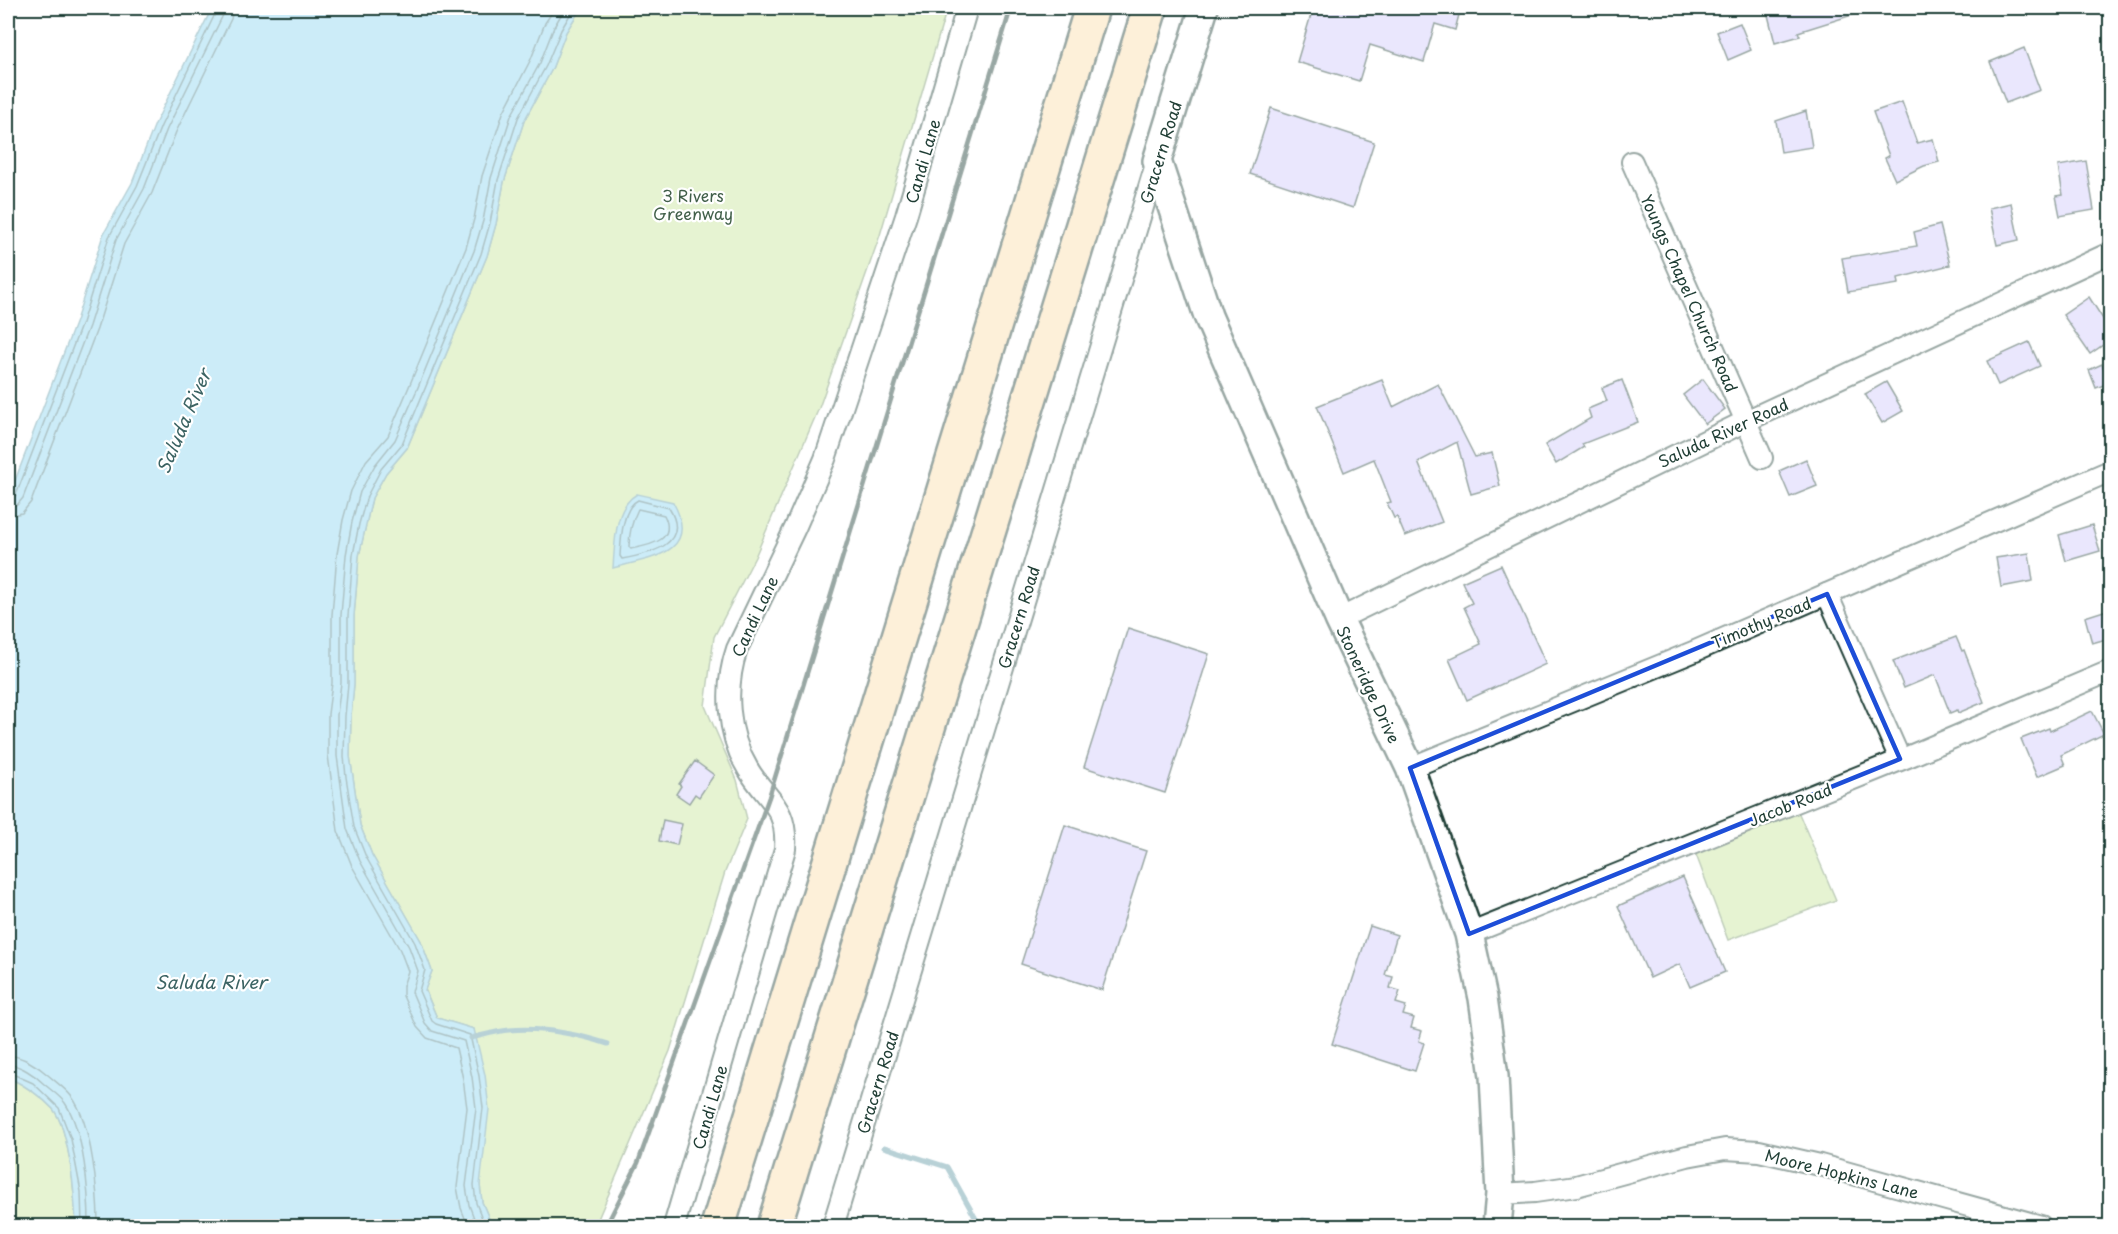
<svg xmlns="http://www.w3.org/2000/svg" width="2118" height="1234" viewBox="0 0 2118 1234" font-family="'Playpen Sans',sans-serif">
  <rect width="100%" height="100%" fill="#fff"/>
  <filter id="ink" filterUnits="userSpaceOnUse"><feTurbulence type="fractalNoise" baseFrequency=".0167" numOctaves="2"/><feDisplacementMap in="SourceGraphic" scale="12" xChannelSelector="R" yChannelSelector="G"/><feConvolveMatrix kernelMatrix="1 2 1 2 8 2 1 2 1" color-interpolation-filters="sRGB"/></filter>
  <g filter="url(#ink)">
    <g fill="#c7e59c" stroke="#739168" stroke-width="1.5">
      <path d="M581 8H947L880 235 819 408 755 557 714 637 705 706 737 780 747 819 725 872 670 1051 595 1226H492L482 1202 480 1185 474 1029 437 1018 425 989 432 971 421 941 372 855 360 825 350 756 351 716 354 684V616L359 556 372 498 386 473 407 448 487 256 496 224 504 182 524 121 552 69 566 32Z"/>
      <path d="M1794 802 1836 900 1728 940 1692 844Z"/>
      <path d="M8 1077C24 1085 40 1095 53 1109 70 1130 75 1199 76 1226H8Z"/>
    </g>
    <g fill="#8fd6f0" stroke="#6299a5" stroke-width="1.5">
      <path d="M212 8H581L566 32 552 69 524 121 504 182 496 224 487 256 407 448 386 473 372 498 359 556 354 616V684L351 716 350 756 360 825 372 855 421 941 432 971 425 990 437 1018 474 1029 485 1075 489 1109 480 1185 482 1202 492 1226H76C75 1199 70 1130 53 1109 40 1095 24 1085 8 1077V499L76 321 103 235 132 183 155 124Z"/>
      <path d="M637 494 673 502C702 554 649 558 613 568 615 543 614 507 637 494Z"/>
    </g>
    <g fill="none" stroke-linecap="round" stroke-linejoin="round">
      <g stroke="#4c7a7f" stroke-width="1.5">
        <path d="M8 500 12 499 16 495 82 323 109 237 137 186 161 126 216 12 217 8"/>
        <path d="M638 500 669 508C692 545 649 554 622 559L620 556C621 539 622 508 638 500Z"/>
        <path d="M8 507 17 505 23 498 89 326 116 240 144 189 167 129 223 15 224 8"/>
        <path d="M638 509 664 515C677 541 650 545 631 549L629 547C629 534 632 521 638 509Z"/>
        <path d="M8 516 22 513 31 502 97 329 124 244 152 193 176 132 231 19 233 8"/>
        <path d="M8 1055C22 1056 38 1066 48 1075 56 1082 66 1089 72 1097 92 1124 98 1193 98 1226"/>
        <path d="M8 1064C20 1065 35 1075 44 1084 51 1090 60 1096 65 1103 84 1131 89 1193 89 1226"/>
        <path d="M8 1072 33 1083 59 1108 71 1139 81 1192 82 1226"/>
        <path d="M468 1226 461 1208 457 1187 467 1108 463 1079 456 1048 427 1038 417 1027 403 996V986L408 971 400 950 352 866 338 831 328 755V714L332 683V615L337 554 343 520 351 491 366 461 388 436 408 389 466 248 474 219 482 176 503 113 531 59 545 23 555 8"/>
        <path d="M477 1226 469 1205 466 1186 476 1108 472 1077 464 1041 432 1031 425 1023 412 992 418 971 409 947 360 861 347 829 337 756V715L341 683V615L346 555 352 522 360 492 375 465 395 440 416 392 474 251 483 221 491 178 511 116 540 63 554 27 565 8"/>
        <path d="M485 1226 476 1203 474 1185 483 1108 479 1076 470 1035 436 1024 432 1021 419 991 425 970 415 943 366 857 354 827 346 777 344 756 345 716 348 684V616L353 555 359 524 367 496 381 469 402 444 481 254 490 223 498 180 518 118 546 66 561 30 574 8"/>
      </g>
      <g stroke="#6299a5" stroke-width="5">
        <path d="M471 1038C484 1035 497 1031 509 1030 542 1027 577 1034 608 1044"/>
        <path d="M884 1147 947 1167 980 1226"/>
        <path d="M1299 1226 1303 1220 1330 1226"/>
      </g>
    </g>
    <g fill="#d0c9fb" stroke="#1f3d34" stroke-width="1.5">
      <path d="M1313 8H1450L1460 11 1455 30 1435 24 1424 62 1370 45 1359 81 1297 62Z"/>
      <path d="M1798 8H1865V11L1798 32 1800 36 1775 43 1768 15Z"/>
      <path d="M1740 23 1751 50 1728 60 1717 32Z"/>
      <path d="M2024 48 2040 90 2006 103 1990 62Z"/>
      <path d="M1902 102 1917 143 1933 139 1939 162 1924 166 1895 180 1885 158 1889 156 1873 112Z"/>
      <path d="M1271 108 1374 142 1353 208 1250 174Z"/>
      <path d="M1806 111 1812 147 1781 152 1776 121Z"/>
      <path d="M2086 161 2094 210 2060 216 2056 196 2063 195 2058 166Z"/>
      <path d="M2011 203 2019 240 1997 245 1989 208Z"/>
      <path d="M1940 225 1950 265 1898 278 1899 284 1848 292 1842 258 1917 246 1914 232Z"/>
      <path d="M2089 297 2110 330V340L2090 354 2063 315Z"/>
      <path d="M2029 342 2040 366 1998 385 1987 361Z"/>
      <path d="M2102 364 2109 383 2096 388 2089 370Z"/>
      <path d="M1703 379 1725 409 1705 424 1683 395Z"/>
      <path d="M1382 380 1393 407 1438 384 1475 457 1492 453 1500 486 1471 494 1457 442 1418 462 1442 522 1405 536 1397 517 1394 518 1387 503 1391 502 1374 459 1344 472 1317 406Z"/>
      <path d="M1622 380 1638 422 1582 444 1584 447 1556 464 1545 445 1591 418 1588 409 1607 401 1602 388Z"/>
      <path d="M1886 382 1903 411 1882 423 1865 394Z"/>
      <path d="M1806 459 1817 486 1790 497 1779 471Z"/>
      <path d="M2092 525 2100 551 2066 561 2059 535Z"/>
      <path d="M2029 553 2033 581 2001 587 1996 558Z"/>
      <path d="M1501 565 1546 664 1467 700 1449 659 1481 644 1464 607 1472 603 1462 582Z"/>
      <path d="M2110 609V638L2092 643 2085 617Z"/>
      <path d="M1128 628 1209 654 1165 793 1084 767Z"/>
      <path d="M1956 637 1962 651 1964 650 1984 702 1958 713 1957 710 1950 713 1935 675 1904 688 1893 661Z"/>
      <path d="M2092 711 2104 734 2061 755 2065 765 2037 777 2021 739 2049 728 2050 731Z"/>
      <path d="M695 761 714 775 699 797 695 794 689 803 676 794 681 786 679 784Z"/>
      <path d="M663 820 682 824 677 845 659 841Z"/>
      <path d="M1065 825 1146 851 1102 990 1021 964Z"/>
      <path d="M1683 877 1725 972 1690 987 1680 964 1650 978 1618 906Z"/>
      <path d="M1370 926 1397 935 1385 975 1393 977 1390 988 1400 991 1396 1003 1406 1006 1403 1015 1414 1018 1411 1028 1422 1031 1419 1041 1424 1043 1415 1071 1332 1044Z"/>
    </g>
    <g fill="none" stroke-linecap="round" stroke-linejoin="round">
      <defs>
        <g id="street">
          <path d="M1632 162 1762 458"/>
          <path d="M1827 594 1900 759"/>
          <path d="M1339 619 1746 421 2110 253"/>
          <path d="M1410 768 1693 652 2110 471"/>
          <path d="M1469 934 1910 756 2110 671"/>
          <path d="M1500 1194 1535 1192 1576 1186 1687 1156 1725 1149 1759 1151 1820 1165 2041 1226"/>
          <path d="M674 1226 785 849C788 806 767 801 748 769 727 734 724 687 737 649L795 528 825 459 906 216 967 8"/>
          <path d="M833 1226 1157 161"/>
        </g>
        <path id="secondary" d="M1204 8 1157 161 1208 316 1339 619 1410 768 1469 934 1483 998 1494 1076 1500 1194 1497 1226"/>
        <g id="highway">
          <path d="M718 1226 1092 8"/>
          <path d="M774 1226 1150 8"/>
        </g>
      </defs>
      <use href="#street" stroke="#1f3d34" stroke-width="24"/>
      <use href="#secondary" stroke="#1f3d34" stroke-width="32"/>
      <use href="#highway" stroke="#1f3d34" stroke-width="38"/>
      <use href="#street" stroke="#fff" stroke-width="20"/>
      <use href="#secondary" stroke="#fff" stroke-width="27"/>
      <use href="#highway" stroke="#fbddab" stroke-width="33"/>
      <path stroke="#1f3d34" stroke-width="4.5" d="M606 1226 638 1163 769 797 1011 8"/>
    </g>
  </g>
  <path d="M0 0H2118V1234H0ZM1827 594 1900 759 1469 934 1410 768Z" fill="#fff" fill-opacity=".55" fill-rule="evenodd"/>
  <path fill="none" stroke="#1d4ed8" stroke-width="4.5" stroke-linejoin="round" d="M1827 594 1900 759 1469 934 1410 768Z"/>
  <g text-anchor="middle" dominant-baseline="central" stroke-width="4.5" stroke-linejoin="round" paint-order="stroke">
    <g font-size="16" fill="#1f3d34" stroke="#fff">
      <text transform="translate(1160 152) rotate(-73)">Gracern Road</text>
      <text transform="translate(922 161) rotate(-74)">Candi Lane</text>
      <text transform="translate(1690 293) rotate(66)">Youngs Chapel Church Road</text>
      <text transform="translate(1723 432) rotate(-25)">Saluda River Road</text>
      <text transform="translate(754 616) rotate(-65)">Candi Lane</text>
      <text transform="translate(1018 617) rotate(-73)">Gracern Road</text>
      <text transform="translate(1761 622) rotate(-23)">Timothy Road</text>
      <text transform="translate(1369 684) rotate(65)">Stoneridge Drive</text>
      <text transform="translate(1790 804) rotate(-22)">Jacob Road</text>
      <text transform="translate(877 1082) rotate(-73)">Gracern Road</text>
      <text transform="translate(709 1107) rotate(-74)">Candi Lane</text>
      <text transform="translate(1842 1173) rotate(14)">Moore Hopkins Lane</text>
    </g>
    <g font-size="16" fill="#415f49" stroke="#fff">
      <text x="693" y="195">3 Rivers<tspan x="693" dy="18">Greenway</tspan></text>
    </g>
    <g font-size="18" font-style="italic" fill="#3b6363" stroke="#fff">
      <text transform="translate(183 421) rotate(-67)">Saluda River</text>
      <text x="211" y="981">Saluda River</text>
    </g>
  </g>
  <rect width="2118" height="1234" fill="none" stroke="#fff" stroke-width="30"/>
  <rect x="15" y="15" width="2088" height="1204" fill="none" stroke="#1f3d34" stroke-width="2" filter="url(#ink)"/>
</svg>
